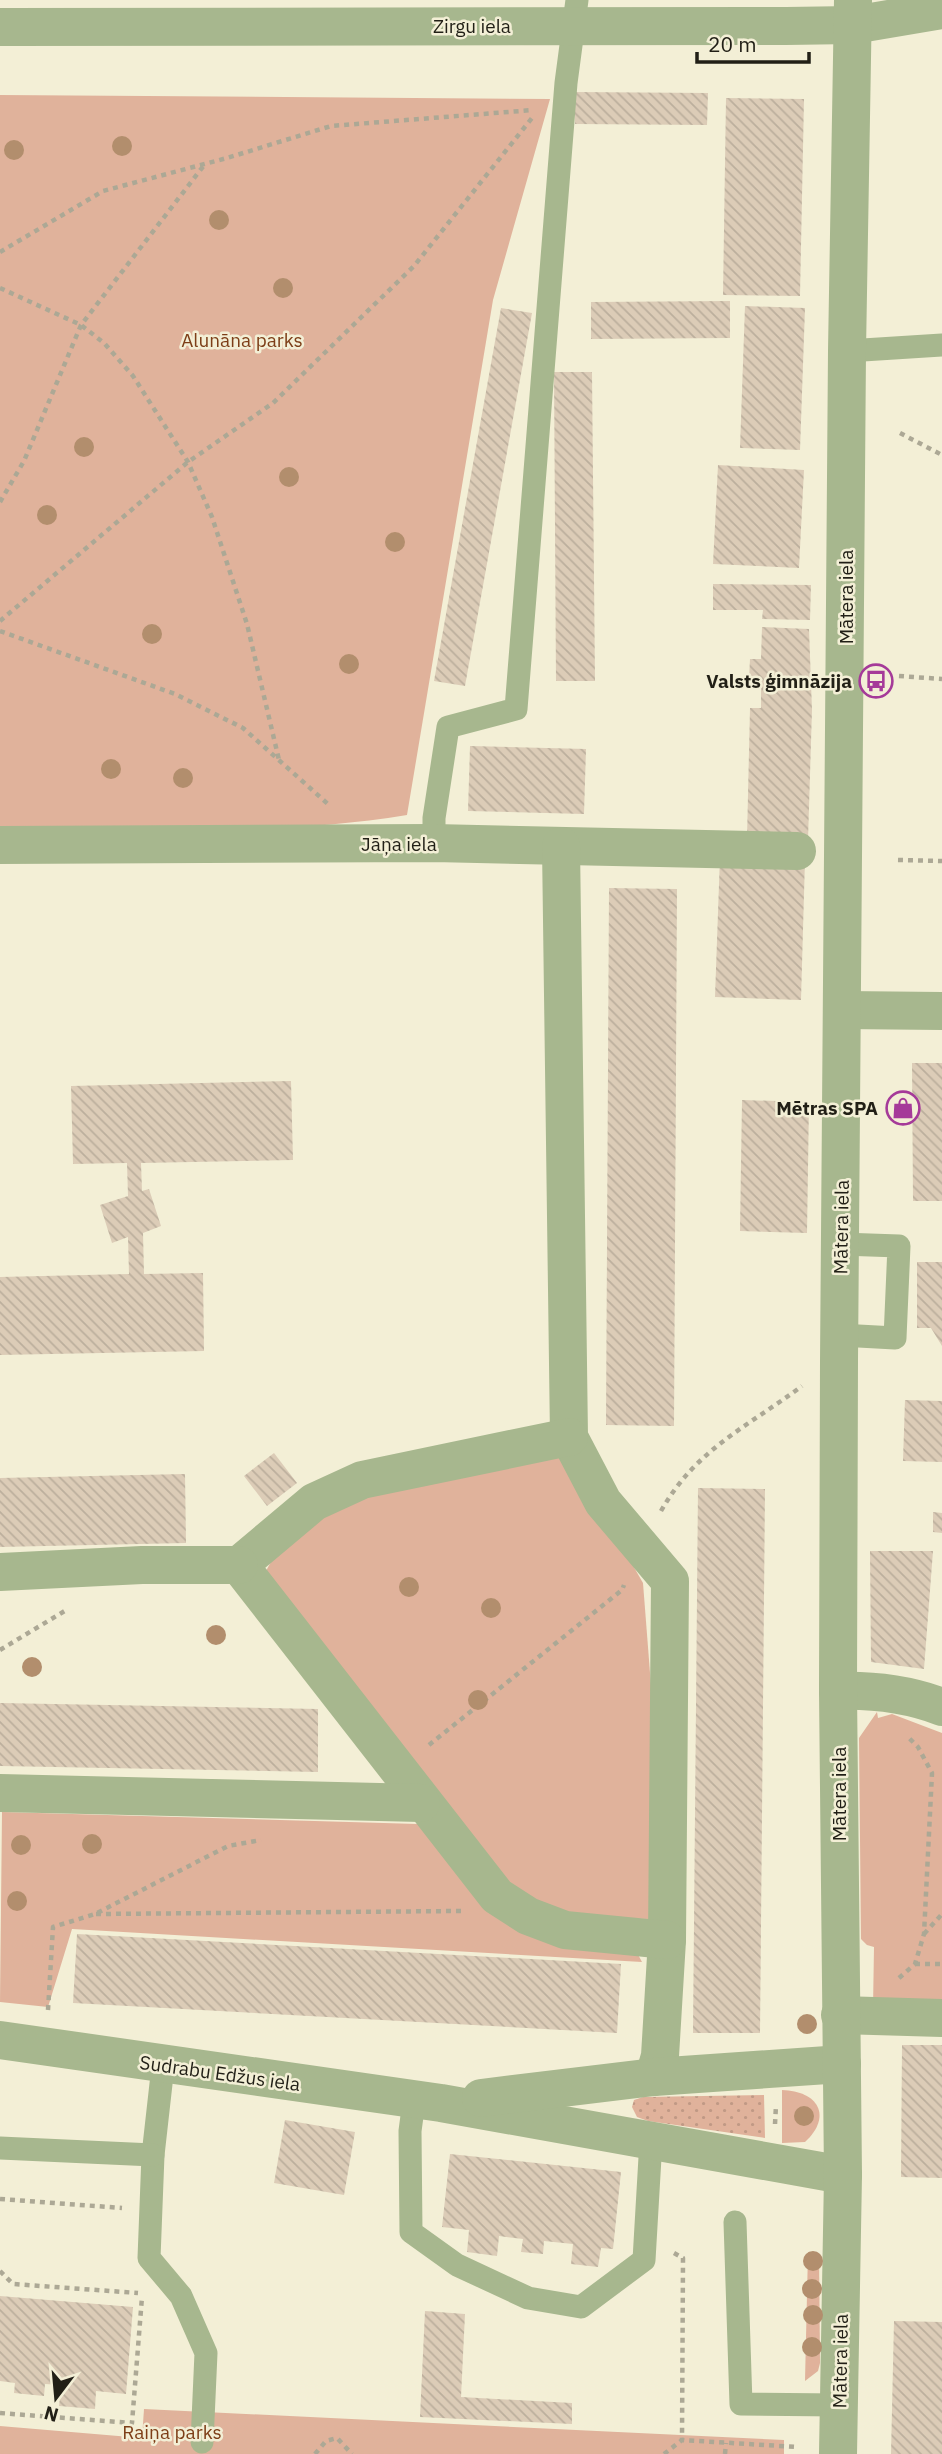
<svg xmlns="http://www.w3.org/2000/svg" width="942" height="2454" viewBox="0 0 942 2454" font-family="'IBM Plex Sans',sans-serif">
  <defs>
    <pattern id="garden-dots" width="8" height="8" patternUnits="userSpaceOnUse" patternTransform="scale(1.75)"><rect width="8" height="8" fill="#e0b29b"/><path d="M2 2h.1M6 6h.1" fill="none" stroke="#c09985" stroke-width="1.8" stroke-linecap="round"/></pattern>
    <pattern id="building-back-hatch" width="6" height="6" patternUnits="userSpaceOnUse" patternTransform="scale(1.75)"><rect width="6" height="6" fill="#dcccb7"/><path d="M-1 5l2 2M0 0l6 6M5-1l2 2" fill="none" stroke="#bcaf9d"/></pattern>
  </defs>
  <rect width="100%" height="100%" fill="#f3efd6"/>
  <g fill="#e0b29b">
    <path d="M0 95 550 99 493 300 407 815C274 837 134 828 0 826Z"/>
    <path d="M565 1447 643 1583 655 1737 650 1919 566 1918 519 1901 266 1571 280 1545 338 1501Z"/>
    <path d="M877 1712 878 1718 892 1714 942 1733V2011L873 2008 874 1947 867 1945 861 1939 859 1738Z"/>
    <path d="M2 1812 418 1824 455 1859 634 1947 642 1962 72 1929 48 2007 0 2002Z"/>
    <path d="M782 2090C818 2091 833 2116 805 2142L782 2143Z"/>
    <path d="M808 2252 819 2253 820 2363 818 2371 805 2381Z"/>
    <path d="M144 2409 784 2440V2454H0V2426L142 2438Z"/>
  </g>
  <path fill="url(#garden-dots)" d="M764 2095 765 2138 648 2121 637 2117 632 2107 634 2100 643 2097Z"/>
  <g fill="url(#building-back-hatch)">
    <path d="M575 92 708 93 707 125 575 124Z"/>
    <path d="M726 98 804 99 800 296 723 295Z"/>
    <path d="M730 301V338L591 339V302Z"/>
    <path d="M745 306 805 308 800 450 740 448Z"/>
    <path d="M501 308 532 313 465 686 434 681Z"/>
    <path d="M554 372H592L595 681H556Z"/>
    <path d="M718 465 804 470 799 568 713 564Z"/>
    <path d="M713 584 811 585 810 620 762 619 763 610H713Z"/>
    <path d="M762 627 809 629 812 710 808 840 747 838 750 708H761V680L749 679 750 659H761Z"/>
    <path d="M470 746 586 749 584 814 468 811Z"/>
    <path d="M720 856 805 859 801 1000 715 997Z"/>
    <path d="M609 888 677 889 674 1426 606 1425Z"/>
    <path d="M912 1063H942V1201H913Z"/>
    <path d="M291 1081 293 1160 141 1163 142 1191 149 1189 161 1226 143 1233 144 1274 203 1273 204 1351 0 1355V1277L129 1274 128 1237 112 1243 100 1205 128 1196 127 1163 73 1164 71 1086Z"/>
    <path d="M742 1100 809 1102 807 1233 740 1231Z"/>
    <path d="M917 1262H942V1346L931 1328H917Z"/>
    <path d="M905 1400 942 1401V1462L903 1461Z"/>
    <path d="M274 1453 297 1483 267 1506 244 1476Z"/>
    <path d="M185 1474 186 1543 0 1547V1478Z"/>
    <path d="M698 1488 765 1489 760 2033H693Z"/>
    <path d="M933 1512 942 1513V1533L933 1532Z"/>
    <path d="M870 1551H933L924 1669 871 1662Z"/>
    <path d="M0 1703 318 1709V1772L0 1766Z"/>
    <path d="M77 1934 621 1964 617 2033 73 2003Z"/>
    <path d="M902 2045H942V2178L901 2177Z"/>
    <path d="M285 2120 355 2132 344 2195 274 2183Z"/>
    <path d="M450 2154 621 2172 613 2249 601 2248 598 2267 571 2264 573 2244 544 2241 543 2254 521 2252 523 2239 499 2236 497 2256 467 2252 469 2230 442 2227Z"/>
    <path d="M0 2296 133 2307 126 2394 96 2391 95 2409 59 2406 61 2385 45 2384 44 2396 14 2393 15 2383 0 2381Z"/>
    <path d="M425 2311 465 2314 461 2397 572 2403V2424L420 2417Z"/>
    <path d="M894 2321 942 2322V2454H891Z"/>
  </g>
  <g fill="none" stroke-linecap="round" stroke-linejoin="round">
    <g stroke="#aca895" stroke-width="4.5" stroke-dasharray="5 5" stroke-linecap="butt">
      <path d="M0 252 103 191 227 158 331 126 533 110"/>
      <path d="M0 288 81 325 104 343 133 376 188 462 212 517 247 624 279 760"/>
      <path d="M900 433 942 455"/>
      <path d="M0 502 24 461 81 325 205 164"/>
      <path d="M0 621 188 462 273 403 414 266 532 118"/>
      <path d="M0 631 175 694 243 728 329 805"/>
      <path d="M899 676 942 679"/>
      <path d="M898 860 942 861"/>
      <path d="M661 1511C696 1449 747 1427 802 1386"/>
      <path d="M0 1650 68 1609"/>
      <path d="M429 1745 622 1590 624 1585"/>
      <path d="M96 1914 461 1911"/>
      <path d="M924 1934 942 1914"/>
      <path d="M915 1964H942"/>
      <path d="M899 1978 915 1964 924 1934 932 1773 918 1747 908 1737"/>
      <path d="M48 2010 53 1927 95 1914 228 1846 261 1840"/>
      <path d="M775 2124 776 2105"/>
      <path d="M0 2199 122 2208"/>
      <path d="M674 2253 683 2258 682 2440"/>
      <path d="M0 2271 13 2284 138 2293"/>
      <path d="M0 2413 132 2423 142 2297"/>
      <path d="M315 2454 326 2441 337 2438 352 2454"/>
      <path d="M664 2454 682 2440 797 2447"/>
      <path d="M725 2454 726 2443"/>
    </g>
    <g stroke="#a7b78e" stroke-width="23">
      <path d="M847 351 942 345"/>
      <path d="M434 843V818L448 727 516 709 566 83 577 0"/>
      <path d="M840 1335 895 1338 899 1246 841 1244"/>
      <path d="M163 2066 153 2155 149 2258 181 2296 206 2353 202 2442"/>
      <path d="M414 2101 410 2131 411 2232 457 2265 528 2298 581 2307 644 2260 651 2140"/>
      <path d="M0 2148 153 2155"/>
      <path d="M735 2222 741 2404 839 2405"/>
    </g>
    <g stroke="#a7b78e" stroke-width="38">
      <path d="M0 27 786 26 853 25 942 10"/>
      <path d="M0 845 434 843 797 851"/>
      <path d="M561 846 569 1437 603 1502 670 1581 667 1940 660 2056 654 2077"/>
      <path d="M843 1010 942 1011"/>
      <path d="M569 1437 362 1480 314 1502 239 1565 497 1896 528 1916 565 1930 667 1940"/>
      <path d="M0 1572 142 1565H239"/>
      <path d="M838 1691C874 1690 908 1694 942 1707"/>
      <path d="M0 1793 421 1803"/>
      <path d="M840 2015 942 2018"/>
      <path d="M0 2040 441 2103 843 2175"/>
      <path d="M481 2098 654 2077 842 2064"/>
    </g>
    <path stroke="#a7b78e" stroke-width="38" d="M838 2454 843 2175 838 1691 839 1361 847 351 853 0"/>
  </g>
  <g fill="#b28e6d">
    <circle cx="122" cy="146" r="10"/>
    <circle cx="14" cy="150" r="10"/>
    <circle cx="219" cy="220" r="10"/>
    <circle cx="283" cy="288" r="10"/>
    <circle cx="84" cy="447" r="10"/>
    <circle cx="289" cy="477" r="10"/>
    <circle cx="47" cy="515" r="10"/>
    <circle cx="395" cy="542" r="10"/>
    <circle cx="152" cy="634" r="10"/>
    <circle cx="349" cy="664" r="10"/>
    <circle cx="111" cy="769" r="10"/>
    <circle cx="183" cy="778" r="10"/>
    <circle cx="409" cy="1587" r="10"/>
    <circle cx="491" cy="1608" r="10"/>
    <circle cx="216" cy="1635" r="10"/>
    <circle cx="32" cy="1667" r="10"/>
    <circle cx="478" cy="1700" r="10"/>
    <circle cx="92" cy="1844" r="10"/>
    <circle cx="21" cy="1845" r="10"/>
    <circle cx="17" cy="1901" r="10"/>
    <circle cx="807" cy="2024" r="10"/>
    <circle cx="804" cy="2116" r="10"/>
    <circle cx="813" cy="2261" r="10"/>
    <circle cx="812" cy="2289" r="10"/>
    <circle cx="813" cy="2315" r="10"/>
    <circle cx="812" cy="2347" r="10"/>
  </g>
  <defs>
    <symbol id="bus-ring" viewBox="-11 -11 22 22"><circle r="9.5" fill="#f3efd6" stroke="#a53a99" stroke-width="1.5"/><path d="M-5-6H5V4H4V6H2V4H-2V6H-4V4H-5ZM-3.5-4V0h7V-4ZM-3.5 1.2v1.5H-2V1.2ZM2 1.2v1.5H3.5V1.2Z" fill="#a53a99"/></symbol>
    <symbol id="shop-ring" viewBox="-11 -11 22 22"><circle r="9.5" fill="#f3efd6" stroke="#a53a99" stroke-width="1.5"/><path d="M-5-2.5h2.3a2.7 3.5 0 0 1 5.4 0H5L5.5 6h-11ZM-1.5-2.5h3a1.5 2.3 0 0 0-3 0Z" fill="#a53a99"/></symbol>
  </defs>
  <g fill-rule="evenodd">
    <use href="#bus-ring" x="857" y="662" width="38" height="38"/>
    <use href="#shop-ring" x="884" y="1089" width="38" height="38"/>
  </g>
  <g text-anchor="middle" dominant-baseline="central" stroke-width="5" stroke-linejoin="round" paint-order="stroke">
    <g font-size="19" fill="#211f16" stroke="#f3efd6">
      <text x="472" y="26">Zirgu iela</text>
      <text transform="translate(846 597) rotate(-90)">Mātera iela</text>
      <text x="399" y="844">Jāņa iela</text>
      <text transform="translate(841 1227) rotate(-89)">Mātera iela</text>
      <text transform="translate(839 1794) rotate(-90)">Mātera iela</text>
      <text transform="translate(220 2073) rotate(8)">Sudrabu Edžus iela</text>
      <text transform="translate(840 2361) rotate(-89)">Mātera iela</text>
    </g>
    <g font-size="19" fill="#7d3e17" stroke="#f3efd6">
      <text x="242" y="340">Alunāna parks</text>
      <text x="172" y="2432">Raiņa parks</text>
    </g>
    <g font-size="19" font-weight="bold" fill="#211f16" stroke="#f3efd6" text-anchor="end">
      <text x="852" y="681">Valsts ģimnāzija</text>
      <text x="878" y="1108">Mētras SPA</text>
    </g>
  </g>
  <g transform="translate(56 2398) rotate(196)" stroke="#f3efd6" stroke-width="5" paint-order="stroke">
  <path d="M0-5L12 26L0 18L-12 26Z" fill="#211f16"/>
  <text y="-10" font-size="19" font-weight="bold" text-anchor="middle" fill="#211f16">N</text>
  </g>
  <path d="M697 52v10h112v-10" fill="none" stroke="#211f16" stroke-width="3.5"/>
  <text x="708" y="52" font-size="21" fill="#211f16" stroke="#f3efd6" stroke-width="5" paint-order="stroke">20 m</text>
</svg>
